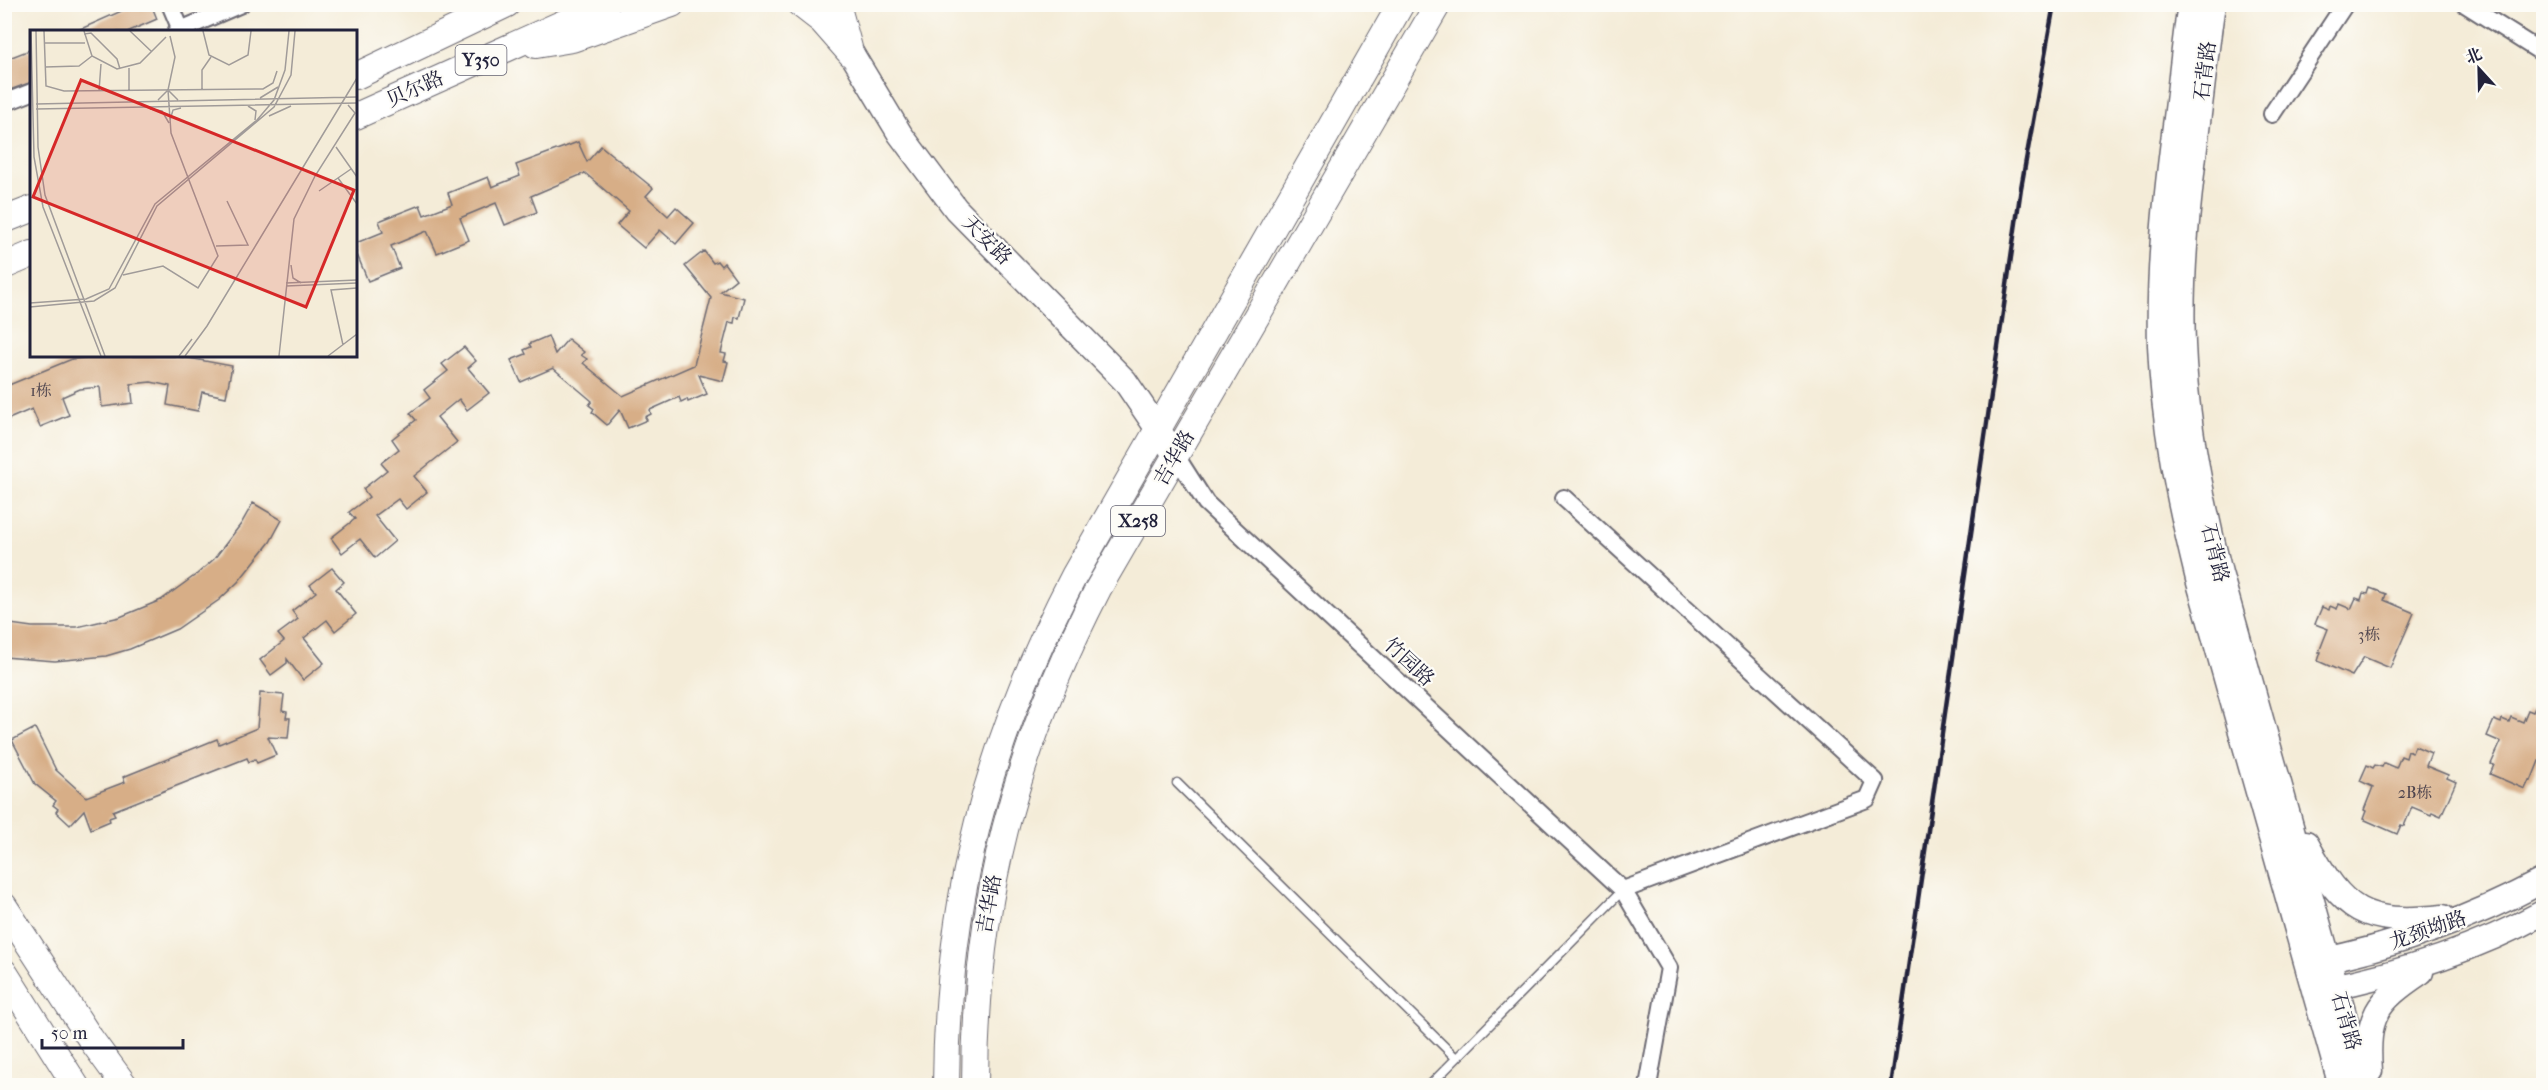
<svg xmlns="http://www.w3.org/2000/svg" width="2548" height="1090" viewBox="0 0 2548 1090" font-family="'IM FELL French Canon','Noto Serif SC',serif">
  <rect width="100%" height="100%" fill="#fdfcf7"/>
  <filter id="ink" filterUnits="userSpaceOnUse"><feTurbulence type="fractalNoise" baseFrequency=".0167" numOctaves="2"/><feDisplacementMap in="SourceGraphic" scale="12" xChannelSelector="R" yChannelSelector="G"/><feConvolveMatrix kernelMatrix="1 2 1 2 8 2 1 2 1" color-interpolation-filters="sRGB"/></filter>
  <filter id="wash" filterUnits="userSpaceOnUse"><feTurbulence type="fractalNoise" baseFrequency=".008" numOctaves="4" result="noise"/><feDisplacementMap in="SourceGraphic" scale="24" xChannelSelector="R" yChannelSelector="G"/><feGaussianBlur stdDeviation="1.35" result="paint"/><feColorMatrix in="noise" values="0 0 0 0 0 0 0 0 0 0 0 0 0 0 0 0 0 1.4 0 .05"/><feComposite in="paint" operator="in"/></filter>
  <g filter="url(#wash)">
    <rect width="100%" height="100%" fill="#f4ecd8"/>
    <g id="blocks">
      <g fill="#d7ae87">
        <path d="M121 4H151L157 19 127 32H74L124 10Z"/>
        <path d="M32 49V82L4 92V60Z"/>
        <path d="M578 142 587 162 601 146 653 188 646 196 668 216 676 207 694 223 676 244 660 230 644 248 617 225 629 211 585 173 531 196 537 212 505 225 496 203 460 218 469 240 437 253 427 231 391 246 400 268 368 281 356 252V243L383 232 379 221 420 205 424 215 452 204 448 193 488 177 492 187 520 176 516 165Z"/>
        <path d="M704 251 713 263 717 261 721 266 724 263 736 279 720 292 744 298 739 318 735 317 734 323 729 322 721 353 726 354 724 361 728 362 723 381 699 375 707 394 688 402 687 399 681 402 679 397 650 410 651 414 645 417 647 420 628 428 620 410 607 425 592 412 594 409 589 405 592 401 553 368 521 382 511 360 526 354 524 350 531 347 529 344 548 336 555 354 568 339 584 352 581 355 587 359 583 363 623 396 694 365 711 298 685 266Z"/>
        <path d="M464 347 476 361 468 368 489 393 467 410 459 399 437 417 457 442 414 476 427 492 406 509 398 499 375 516 395 541 375 558 360 539 342 553 331 538 355 519 349 512 369 497 363 489 387 470 381 463 399 449 392 439 416 420 410 413 430 398 424 390 448 371 442 364Z"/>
        <path d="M104 356H178L232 366 226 397 202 392 198 411 167 405 170 386 151 382 131 384 133 403 102 407 100 387 80 389 62 397 69 415 40 427 32 409 4 421V387L72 359Z"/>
        <path d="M253 503 282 520 270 542 238 582 219 600 177 629 130 649 106 656 55 661 4 657V623L32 627H77L120 617 161 600 197 574 214 559 241 524Z"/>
        <path d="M332 568 344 582 336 589 356 614 335 631 327 620 304 638 324 663 303 680 287 659V663L271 675 260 660 284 641 278 634 298 619 292 611 316 592 310 585Z"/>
        <path d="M2370 588 2386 594 2384 600 2414 613 2390 668 2364 657 2352 676 2318 661 2321 652H2319L2328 629 2315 624 2322 607 2329 610 2330 606 2337 609 2339 604 2351 609 2356 598 2361 600 2363 593 2368 594Z"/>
        <path d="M2544 688V763L2539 761 2531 781 2529 780 2525 789 2490 774 2494 765 2491 764 2501 742 2487 736 2494 720 2501 723 2502 719 2509 722 2511 717 2523 722 2528 710 2533 712Z"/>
        <path d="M260 693 284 695 282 711 287 712 286 718H290L288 738 268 737 276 755 257 763 255 759 249 762 247 758 113 811 115 816 109 818 110 821 91 829 84 810 70 825 56 812 58 809 53 805 56 801 35 784 12 740 35 728 56 770 86 797 125 782 123 777 217 739 219 744 257 728Z"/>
        <path d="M2415 746 2431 753 2426 766 2448 775 2447 778 2456 782 2441 816 2432 812 2431 815 2412 807 2404 826 2401 825 2397 834 2363 819 2366 811 2364 810 2373 787 2360 781 2367 765 2373 768 2375 765 2382 767 2384 763 2396 768 2401 756 2406 758 2408 751 2412 753Z"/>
      </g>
    </g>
  </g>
  <g filter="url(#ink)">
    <use href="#blocks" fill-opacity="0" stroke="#6c6972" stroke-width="1.5"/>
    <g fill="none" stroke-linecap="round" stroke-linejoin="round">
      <defs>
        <g id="lane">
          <path d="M1177 783 1456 1058"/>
          <path d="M1429 1086 1623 890"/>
        </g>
        <g id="street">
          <path d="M170 4 181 30"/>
          <path d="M2465 4 2544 54"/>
          <path d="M176 32 241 4"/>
          <path d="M4 103 32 92"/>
          <path d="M2272 114 2345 4"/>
          <path d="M1176 456 1206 503 1623 890 1669 968 1648 1086"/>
          <path d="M1564 498 1875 781 1867 799 1623 890"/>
        </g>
        <g id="secondary">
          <path d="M2190 4C2184 42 2181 80 2176 118 2166 193 2158 269 2160 345 2163 425 2179 502 2198 579L2341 1086"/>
          <path d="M2213 4C2207 43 2203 83 2198 122 2189 196 2180 270 2183 344 2186 422 2201 498 2220 573L2364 1086"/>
          <path d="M841 36 900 134 956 209 1125 381 1176 456"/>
          <path d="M2306 843C2344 913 2364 925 2443 917"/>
          <path d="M2315 962C2396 946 2471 919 2544 880"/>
          <path d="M2323 989C2399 974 2475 950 2544 912"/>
          <path d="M2370 1071C2366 1016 2376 1002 2421 972"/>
        </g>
        <g id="primary">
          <path d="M800 4 822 21 851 54"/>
          <path d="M837 4 849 48"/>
          <path d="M536 45 572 39 672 4"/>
          <path d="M356 76 507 4"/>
          <path d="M356 116 606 4"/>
          <path d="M4 220 32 209"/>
          <path d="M4 266 32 254"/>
          <path d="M4 906 90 1038 125 1086"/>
          <path d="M4 972 76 1086"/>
          <path d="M946 1086C947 898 987 742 1074 576L1401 4"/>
          <path d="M975 1086C975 901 1014 753 1098 589L1438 4"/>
        </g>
      </defs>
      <use href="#lane" stroke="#6c6972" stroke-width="11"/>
      <use href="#street" stroke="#6c6972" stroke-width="20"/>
      <use href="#secondary" stroke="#6c6972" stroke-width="27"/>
      <use href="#primary" stroke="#6c6972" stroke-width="28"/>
      <use href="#lane" stroke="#fff" stroke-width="8"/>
      <use href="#street" stroke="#fff" stroke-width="16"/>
      <use href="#secondary" stroke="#fff" stroke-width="24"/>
      <use href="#primary" stroke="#fff" stroke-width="26"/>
      <path stroke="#22223b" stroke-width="4.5" d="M1891 1086 2021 188 2054 4"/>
    </g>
  </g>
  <g text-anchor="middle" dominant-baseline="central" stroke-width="4.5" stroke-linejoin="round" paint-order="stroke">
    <g font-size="16" fill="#4f454e">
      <text x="41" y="390">1栋</text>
      <text x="2369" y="634">3栋</text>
      <text x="2415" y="792">2B栋</text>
    </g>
    <g fill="#fdfcf7" stroke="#646373" stroke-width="1.5">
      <rect x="455.5" y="45" width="51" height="30" rx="4.5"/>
      <rect x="1111" y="506" width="54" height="30" rx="4.5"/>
    </g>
    <g font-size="18" font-weight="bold" fill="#22223b">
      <text x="481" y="60">Y350</text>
      <text x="1138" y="521">X258</text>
    </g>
    <g font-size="20" fill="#22223b" stroke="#fdfcf7">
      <text transform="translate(2205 71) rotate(-83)">石背路</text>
      <text transform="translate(415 89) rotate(-24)">贝尔路</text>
      <text transform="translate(987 240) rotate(45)">天安路</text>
      <text transform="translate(1174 458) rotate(-60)">吉华路</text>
      <text transform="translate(2215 553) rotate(76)">石背路</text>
      <text transform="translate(1409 662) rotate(43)">竹园路</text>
      <text transform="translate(989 904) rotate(-80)">吉华路</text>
      <text transform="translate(2428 930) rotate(-19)">龙颈坳路</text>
      <text transform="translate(2346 1021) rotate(74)">石背路</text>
    </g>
  </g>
  <g transform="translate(30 30)">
    <rect width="327" height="327" fill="#f4ecd8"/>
    <path fill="none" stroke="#a09b99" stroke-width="1.5" d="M1 1 4 127 13 177 71 326M6 1 8 117 15 165 75 326M14 1 16 56 34 61 233 59 243 53 247 41M54 1 62 26 87 39 110 33 136 7M100 1 122 22M173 1 179 25 199 35 218 25 221 1M54 4 61 3 87 29 90 39M15 13H55M15 37 49 36 62 26M99 38V60M172 60V40L181 27M69 61 71 34M230 68 248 57M128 70 138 60 148 70M6 74 327 67M218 76 226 81 225 90M6 79 327 73M120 79 132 81 139 93M239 86 261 76M140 90 143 80 151 78M306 117 327 147M308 148 327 174M289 161 321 139M186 216 218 215 197 171M261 235 263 248 271 253M93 245 133 236 168 258 188 226 141 103 138 60 145 27 140 6M256 253 327 250M256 256 327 253M0 273 56 269 79 259 125 174 227 90 244 70 255 40 259 1M0 277 64 271 85 258 127 176 244 77 261 45 265 1M313 315 301 260 327 258M149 326 162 309M155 326 177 296 327 48M249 326 264 189 285 146 325 83 318 75M298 326 327 304"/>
    <path fill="#d62828" fill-opacity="0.15" stroke="#d62828" stroke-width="3" d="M51 50 324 160 276 277 3 167Z"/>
    <rect width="327" height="327" fill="none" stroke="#22223b" stroke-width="3"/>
  </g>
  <rect width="2548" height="1090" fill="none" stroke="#fdfcf7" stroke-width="24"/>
  <g transform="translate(2479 69) rotate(338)" stroke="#fdfcf7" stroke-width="4.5" paint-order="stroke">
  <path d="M0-4.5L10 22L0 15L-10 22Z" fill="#22223b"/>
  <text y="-9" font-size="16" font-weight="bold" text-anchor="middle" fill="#22223b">北</text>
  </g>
  <path d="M42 1039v9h141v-9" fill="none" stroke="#22223b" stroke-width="3"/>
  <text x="51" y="1039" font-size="18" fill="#22223b" stroke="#fdfcf7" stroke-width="4.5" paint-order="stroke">50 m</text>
</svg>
